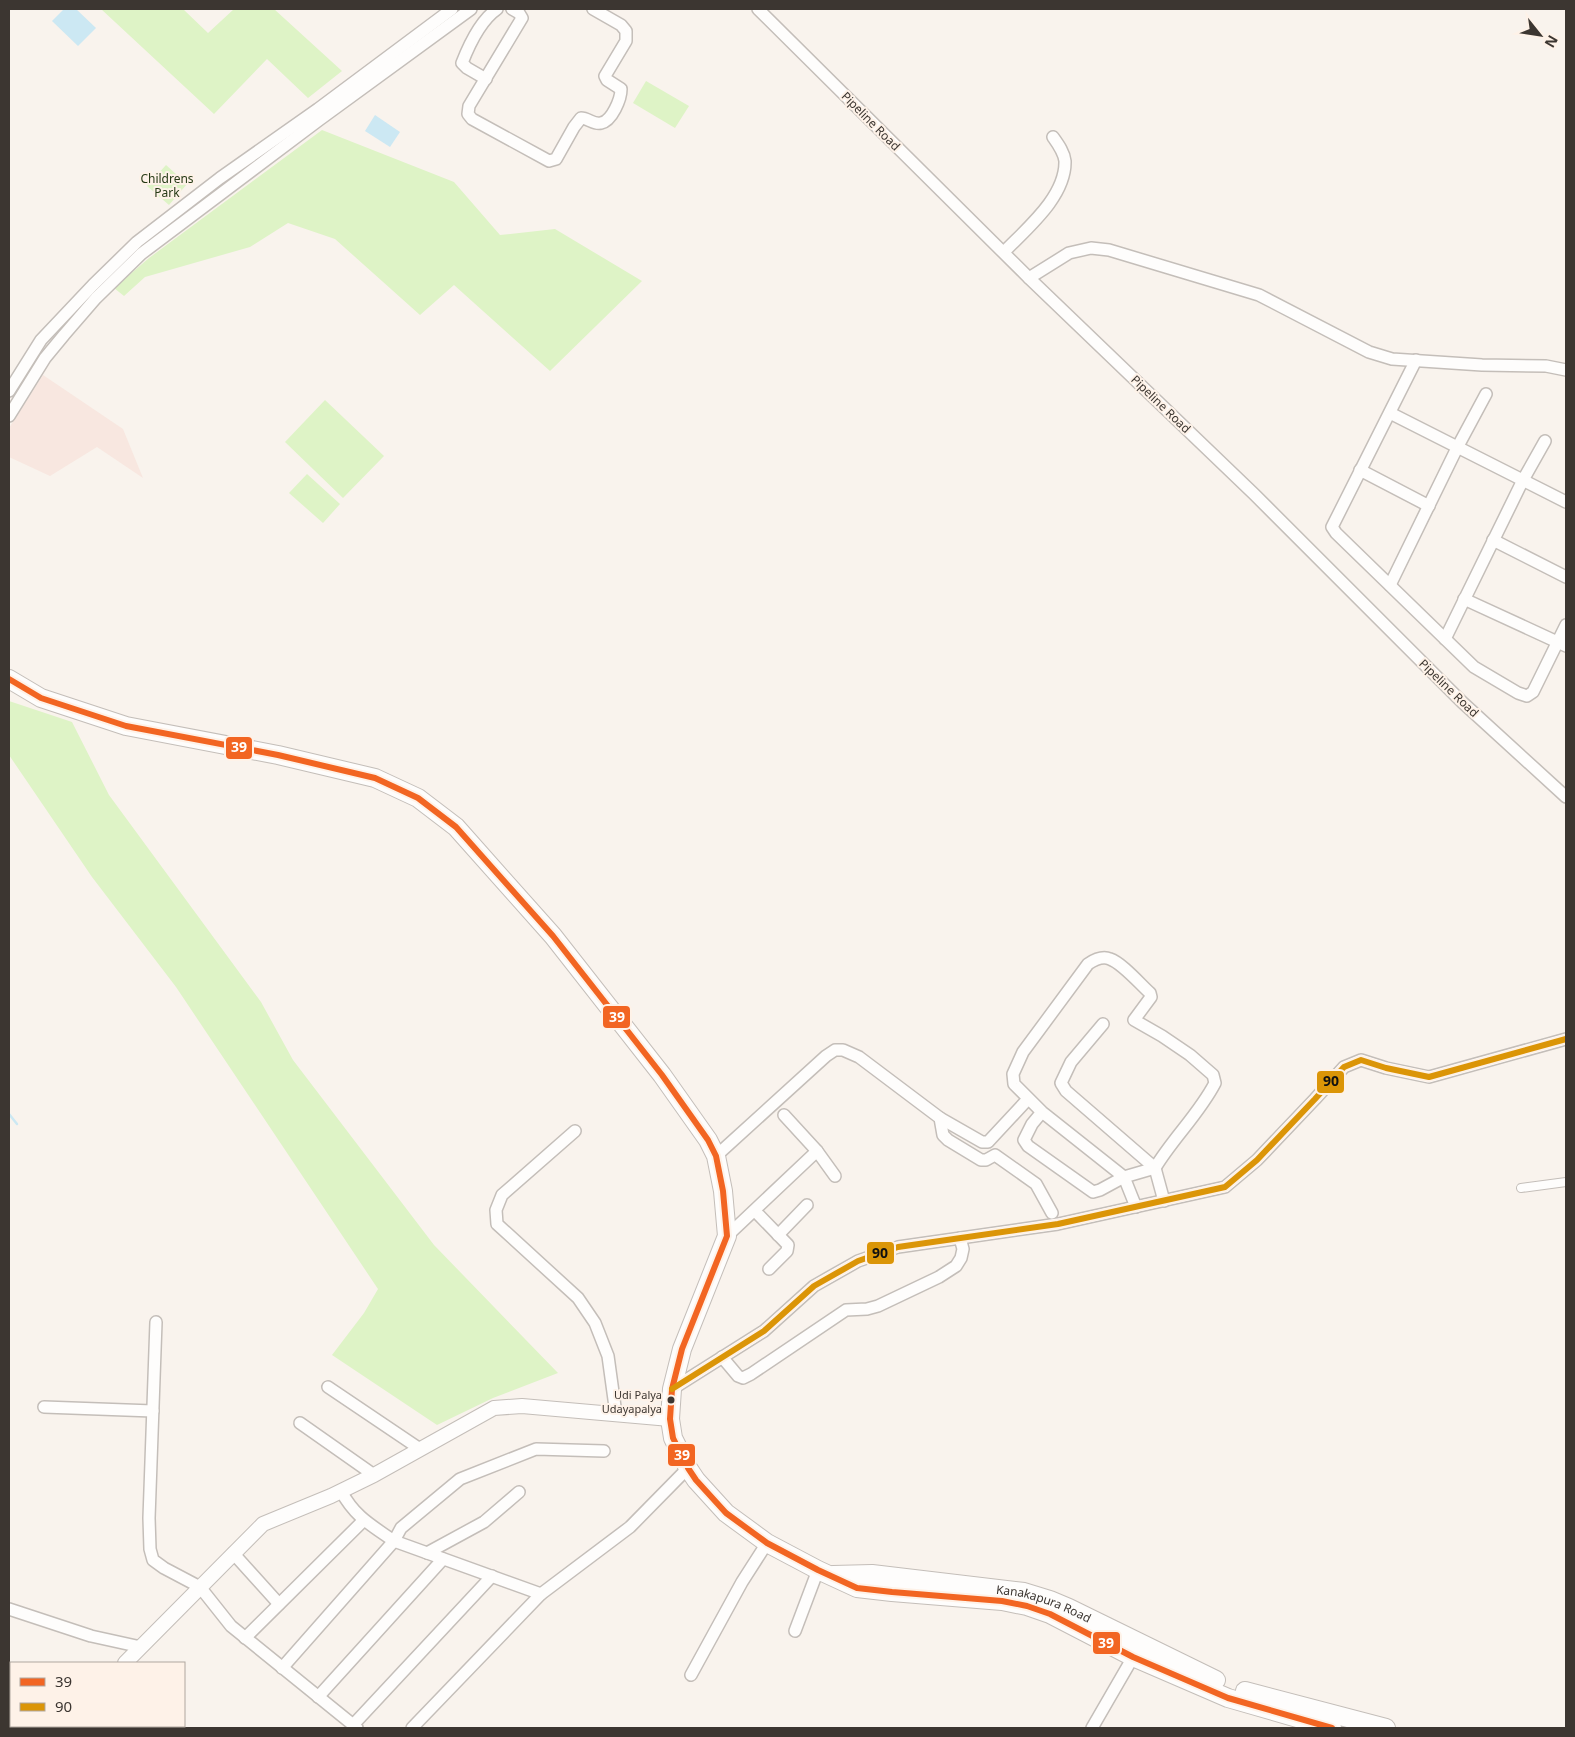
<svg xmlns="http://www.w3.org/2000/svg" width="1575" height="1737" viewBox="0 0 1575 1737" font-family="'Noto Sans',sans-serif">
  <rect width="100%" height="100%" fill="#f9f3ed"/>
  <path fill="#f8e7e0" d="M43 375 123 429 143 478 97 447 50 476 9 457V428Z"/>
  <g fill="#def3c6">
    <path d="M101 9H183L208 33 234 9H274L342 71 308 98 267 59 214 114Z"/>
    <path d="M646 81 689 106 675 128 633 103Z"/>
    <path d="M322 130 454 182 500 235 555 229 642 281 550 371 454 285 420 315 335 239 288 223 250 247 145 277 124 296 114 288 149 258Z"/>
    <path d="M166 165 187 184 169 205 147 186Z"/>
    <path d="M325 400 384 456 343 498 285 442Z"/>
    <path d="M307 474 340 504 323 523 289 493Z"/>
    <path d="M9 701 72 722 109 795 261 1002 293 1060 434 1245 558 1373 493 1398 437 1425 332 1355 364 1313 378 1289 176 987 92 877 9 755Z"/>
  </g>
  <g fill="#cce8f3">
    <path d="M64 9H76L96 28 78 46 52 21Z"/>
    <path d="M375 115 400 132 390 147 365 131Z"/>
  </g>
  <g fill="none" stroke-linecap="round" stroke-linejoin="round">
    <path stroke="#cce8f3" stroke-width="2.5" d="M9 1114 17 1124"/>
    <defs>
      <path id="pedestrian" d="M1521 1188 1566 1182"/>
      <g id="minor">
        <path d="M512 9 519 13 522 18 469 106 468 114 472 119 549 161 556 159 574 127 581 118C588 118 594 125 601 123 612 121 621 99 621 89L607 80 605 76 626 41V31L621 25 593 9"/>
        <path d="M758 9 1029 278 1254 494 1462 702 1566 797"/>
        <path d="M486 79 467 68 462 63C469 45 481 20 497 9"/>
        <path d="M1004 252C1026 229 1066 197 1065 161 1064 152 1058 144 1053 137"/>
        <path d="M1029 278 1069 253 1091 248 1109 250 1259 295 1369 352 1392 359 1482 365 1546 366 1566 370"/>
        <path d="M1416 360 1332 527 1336 533 1474 667 1518 693 1527 696 1533 692 1566 625"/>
        <path d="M9 391 41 340 93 285 137 242 220 178 318 109 452 9"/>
        <path d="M1390 413 1566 502"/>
        <path d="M9 416 45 358 64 335 96 298 141 254 319 120 471 9"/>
        <path d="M1360 470 1429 506"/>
        <path d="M1493 540 1566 577"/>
        <path d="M1390 585 1457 448 1486 394"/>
        <path d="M1464 599 1566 646"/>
        <path d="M1445 639 1523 480 1545 441"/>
        <path d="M1103 1024 1071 1062 1061 1083 1066 1091 1155 1168 1164 1201"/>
        <path d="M1042 1112 1032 1124 1024 1140 1028 1146 1093 1192 1100 1190 1124 1177 1155 1168C1173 1138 1199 1114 1215 1083L1213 1075 1190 1055 1162 1036 1134 1020 1151 997 1150 993C1140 984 1122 963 1110 959 1103 956 1094 960 1088 964L1023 1052 1013 1074 1014 1084 1042 1112 1124 1177 1136 1207"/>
        <path d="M784 1115 817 1151 835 1176"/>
        <path d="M940 1118 982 1142H988L1028 1099"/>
        <path d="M575 1131 502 1195 496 1210 497 1224 578 1298 595 1323 608 1356 616 1414"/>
        <path d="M716 1156 826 1056 835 1050H843L859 1057 940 1118 943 1135 948 1140 981 1160H986L995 1155 1036 1184 1052 1213"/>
        <path d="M755 1211 788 1245 787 1251 769 1269"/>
        <path d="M778 1235 807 1205"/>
        <path d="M727 1236 817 1151"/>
        <path d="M156 1322 149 1518 150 1549 153 1560 164 1568 200 1587 231 1626 357 1728"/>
        <path d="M722 1357 738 1376 743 1378 751 1374 846 1310 867 1309 878 1306 939 1277 956 1266 961 1258 963 1249 960 1238"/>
        <path d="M328 1387 420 1449"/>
        <path d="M672 1389 764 1331 814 1286 858 1261 898 1247 1058 1224 1225 1187 1257 1160 1315 1099 1344 1067 1361 1060 1386 1068 1429 1077 1566 1039"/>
        <path d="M44 1407 153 1411"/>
        <path d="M300 1423 374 1475"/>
        <path d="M341 1491C355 1517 371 1525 394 1541L401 1528 460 1479 536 1449 604 1451"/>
        <path d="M233 1553 279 1604"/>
        <path d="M427 1553 484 1522 519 1492"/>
        <path d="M541 1594 630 1527 688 1468"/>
        <path d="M9 1609 91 1636 141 1647"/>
        <path d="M795 1631 818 1570"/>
        <path d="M245 1638 363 1521"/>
        <path d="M282 1668 394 1541 541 1594 412 1728"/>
        <path d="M691 1675 742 1582 767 1543"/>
        <path d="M318 1697 443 1559"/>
        <path d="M353 1725 492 1576"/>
        <path d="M1092 1728 1136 1652"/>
      </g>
      <g id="tertiary">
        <path d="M125 1663 263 1524 331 1496 374 1475 494 1408 522 1406 670 1419"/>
        <path d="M72 1728 74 1726"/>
      </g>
      <g id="trunk">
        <path d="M9 679 41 698 126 726 278 755 375 778 418 798 456 827 553 936 662 1075 708 1140 716 1156 723 1191 727 1236 682 1349 672 1389 670 1419 673 1438 688 1468 696 1480 726 1513 767 1543 818 1570 857 1588 892 1592 1002 1601 1027 1606 1050 1614 1133 1657 1228 1698 1332 1728"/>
        <path id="s1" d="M833 1575 872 1574 1024 1592 1050 1600 1069 1608 1216 1680"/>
        <path d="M1245 1691 1386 1728"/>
      </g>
    </defs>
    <use href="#pedestrian" stroke="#c4beb9" stroke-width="10"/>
    <use href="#minor" stroke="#c4beb9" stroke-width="14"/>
    <use href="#tertiary" stroke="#c4beb9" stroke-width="16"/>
    <use href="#trunk" stroke="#c4beb9" stroke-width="20"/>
    <use href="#pedestrian" stroke="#fefdfc" stroke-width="8"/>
    <use href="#minor" stroke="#fefdfc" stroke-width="11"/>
    <use href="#tertiary" stroke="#fefdfc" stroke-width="14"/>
    <use href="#trunk" stroke="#fefdfc" stroke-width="18"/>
    <defs>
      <path id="bus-1" d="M9 679 41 698 126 726 278 755 375 778 418 798 456 827 553 936 662 1075 708 1140 716 1156 723 1191 727 1236 682 1349 672 1389 670 1419 673 1438 688 1468 696 1480 726 1513 767 1543 818 1570 857 1588 892 1592 1002 1601 1027 1606 1050 1614 1133 1657 1228 1698 1332 1728"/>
      <path id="bus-2" d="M672 1389 764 1331 814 1286 858 1261 898 1247 1058 1224 1225 1187 1257 1160 1315 1099 1344 1067 1361 1060 1386 1068 1429 1077 1566 1039"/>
    </defs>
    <use href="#bus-1" stroke="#fef2e8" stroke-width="10"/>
    <use href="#bus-2" stroke="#fef2e8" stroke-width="10"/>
    <use href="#bus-1" stroke="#f26522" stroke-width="6"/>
    <use href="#bus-2" stroke="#db9507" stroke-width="6"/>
  </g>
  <circle fill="#3c3631" stroke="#fef2e8" stroke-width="2" cx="671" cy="1400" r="4.5"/>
  <g text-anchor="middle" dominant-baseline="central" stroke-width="4" stroke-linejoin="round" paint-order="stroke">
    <g font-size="11" fill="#3c3631" stroke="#fef2e8" text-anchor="end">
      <text x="662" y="1394">Udi Palya<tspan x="662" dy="14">Udayapalya</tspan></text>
    </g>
    <g font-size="12" fill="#3c3631" stroke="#fef2e8">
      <text transform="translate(871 121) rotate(45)">Pipeline Road</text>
      <text transform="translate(1161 404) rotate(44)">Pipeline Road</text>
      <text transform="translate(1449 688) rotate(44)">Pipeline Road</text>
      <text stroke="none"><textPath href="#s1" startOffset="214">Kanakapura Road</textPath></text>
    </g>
    <g font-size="12" fill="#263a16" stroke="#fef2e8">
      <text x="167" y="178">Childrens<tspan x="167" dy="14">Park</tspan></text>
    </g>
  </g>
  <g stroke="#fef2e8" stroke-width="2">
    <rect x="225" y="736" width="28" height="24" rx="5" fill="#f26522"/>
    <rect x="602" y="1005" width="29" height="24" rx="5" fill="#f26522"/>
    <rect x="1316" y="1070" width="29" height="24" rx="5" fill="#db9507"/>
    <rect x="866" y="1241" width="29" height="24" rx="5" fill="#db9507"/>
    <rect x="667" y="1443" width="29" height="24" rx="5" fill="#f26522"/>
    <rect x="1092" y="1631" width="29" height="24" rx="5" fill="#f26522"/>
  </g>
  <g font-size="14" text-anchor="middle" font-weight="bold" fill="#fff">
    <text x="239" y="752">39</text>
    <text x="617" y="1022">39</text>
    <text x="682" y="1460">39</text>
    <text x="1106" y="1648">39</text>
  </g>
  <g font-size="14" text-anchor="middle" font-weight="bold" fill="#111">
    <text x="1331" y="1086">90</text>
    <text x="880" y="1258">90</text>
  </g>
  <rect width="1575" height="1737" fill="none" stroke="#3c3631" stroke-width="20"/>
  <rect x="10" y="1662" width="175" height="65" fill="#fef2e8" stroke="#b0a79f"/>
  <rect x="20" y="1678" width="25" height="8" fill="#f26522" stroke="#b0a79f"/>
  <text x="55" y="1687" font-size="15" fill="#3c3631">39</text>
  <rect x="20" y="1703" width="25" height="8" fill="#db9507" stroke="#b0a79f"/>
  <text x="55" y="1712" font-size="15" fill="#3c3631">90</text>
  <g transform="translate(1540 35) rotate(120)" stroke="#fef2e8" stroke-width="4" paint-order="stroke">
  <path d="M0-4L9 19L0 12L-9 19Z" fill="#3c3631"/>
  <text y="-8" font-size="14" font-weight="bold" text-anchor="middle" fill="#3c3631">N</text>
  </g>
</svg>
